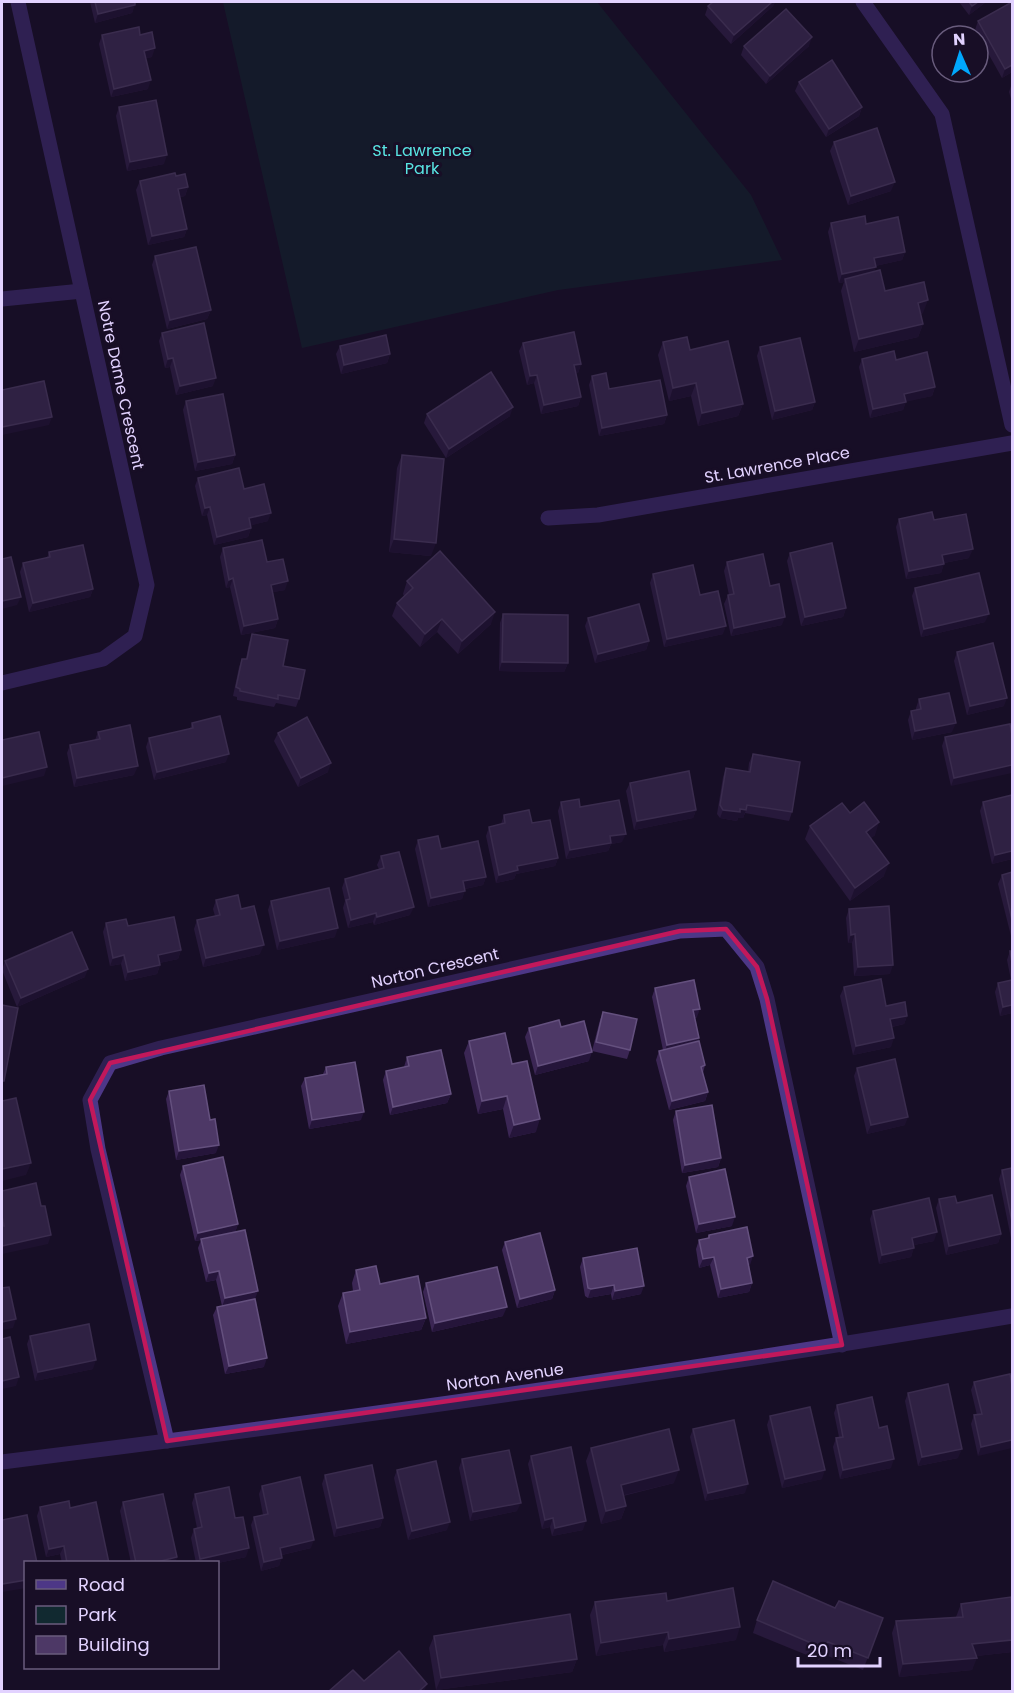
<svg xmlns="http://www.w3.org/2000/svg" width="1014" height="1693" viewBox="0 0 1014 1693" font-family="Poppins,sans-serif">
  <rect width="100%" height="100%" fill="#180e26"/>
  <path fill="#112930" d="M223 2H597L751 195 782 260 558 290 302 348Z"/>
  <g fill="none" stroke-linecap="round" stroke-linejoin="round">
    <g stroke="#4d3787" stroke-width="15">
      <path d="M863 2 942 114 1012 425"/>
      <path d="M2 299 82 291"/>
      <path d="M548 518 598 515 1012 443"/>
      <path d="M2 683 103 659 135 636 147 585 18 2"/>
      <path d="M167 1441 98 1149 90 1100 110 1063 161 1048 680 931 726 929 757 967 767 999 842 1345"/>
      <path d="M2 1462C339 1420 677 1373 1012 1316"/>
    </g>
  </g>
  <g fill="#3b2654">
    <path d="M90 2H135L132 13 95 23Z"/>
    <path d="M713 2H775L773 6 731 44 705 15 708 6Z"/>
    <path d="M959 2H986L969 15Z"/>
    <path d="M978 21 1012 72 1002 78 975 30Z"/>
    <path d="M102 35H140L152 57 146 58 148 89 111 97 99 44Z"/>
    <path d="M744 46H809L766 84 741 55Z"/>
    <path d="M799 82 862 107 859 116 826 137 795 91Z"/>
    <path d="M1012 83V102L1009 92Z"/>
    <path d="M119 107 164 164 127 171 116 116Z"/>
    <path d="M834 142 891 191 848 205 830 151Z"/>
    <path d="M176 176 188 187 185 196 180 197 187 229 184 237 148 245 136 190 140 181Z"/>
    <path d="M831 223 866 224 905 252 902 260 875 266 874 272 885 291 923 313 920 314 923 324 918 337 854 352 841 291 844 282 839 283 828 232Z"/>
    <path d="M155 256 211 310 207 319 167 329 152 265Z"/>
    <path d="M162 333 213 386 176 395 170 367 165 368 159 341Z"/>
    <path d="M663 342 743 404 738 416 698 426 691 396 669 401 658 355Z"/>
    <path d="M523 343 581 364 578 373H576L581 397 578 406 541 414 534 383 527 385 519 351Z"/>
    <path d="M340 346 390 354 387 363 341 374 336 354Z"/>
    <path d="M760 347 815 402 812 410 772 420 757 356Z"/>
    <path d="M862 359 896 360 935 387 932 396 906 401 903 410 870 418 859 367Z"/>
    <path d="M592 376 609 389 667 415 664 424 599 436 589 385Z"/>
    <path d="M186 401 235 455 232 464 195 471 183 410Z"/>
    <path d="M427 414 510 416 446 458 424 423Z"/>
    <path d="M402 455 431 556 389 552 397 468Z"/>
    <path d="M198 478 244 489 268 521 251 525V528L248 537 214 545 207 515 202 516 195 486Z"/>
    <path d="M899 519 934 520 969 558 944 563 941 573 906 579 896 527Z"/>
    <path d="M223 548 267 562 285 590 273 592 278 619 275 628 241 635 230 587 226 588 220 557Z"/>
    <path d="M49 552 93 589 90 597 29 612 20 572 23 563 47 558Z"/>
    <path d="M790 553 846 608 843 617 801 626 787 561Z"/>
    <path d="M727 562 770 586 782 625 731 636 724 604 728 595H729L724 571Z"/>
    <path d="M653 574 700 595 723 634 664 647 650 583Z"/>
    <path d="M407 581 491 624 458 654 437 632 420 647 392 616 397 603 404 596 403 594Z"/>
    <path d="M915 588 985 622 921 637 912 596Z"/>
    <path d="M503 614 568 663 564 672 499 671 500 623Z"/>
    <path d="M588 618 649 641 646 650 595 663 585 626Z"/>
    <path d="M252 634 283 666 299 699 296 707 276 703 274 707 237 700V697L233 696 239 667 242 659H246L249 643Z"/>
    <path d="M957 652 1004 706 967 715 954 661Z"/>
    <path d="M919 699 952 732 912 740 908 720 911 711 916 710V708Z"/>
    <path d="M192 723 226 762 154 780 146 747 149 738 190 729Z"/>
    <path d="M1010 724 951 786 942 746 945 737Z"/>
    <path d="M98 732 134 775 74 787 67 753 70 745 95 740Z"/>
    <path d="M278 733 328 772 298 787 274 741Z"/>
    <path d="M753 754 792 812 789 821 745 813 743 818H738L737 821 720 818 717 814 723 777 726 768 748 772 749 763Z"/>
    <path d="M630 783 696 810 693 818 634 830 626 791Z"/>
    <path d="M561 802 580 807 622 842 611 844 608 851 566 859 558 811Z"/>
    <path d="M983 802 1012 859 992 864 980 811Z"/>
    <path d="M850 813 875 835 871 838 884 876 850 901 805 839 810 826Z"/>
    <path d="M504 815 532 823 558 858 555 866 516 874 514 879 496 883 486 836 489 827 501 824Z"/>
    <path d="M418 840 441 849 486 877 483 885 465 889 462 899 428 907 415 849Z"/>
    <path d="M381 856 410 915 374 925 373 922 348 928 343 908 345 901 342 888 345 879 379 869 377 865Z"/>
    <path d="M1012 872V935L1011 936 998 884 1002 875Z"/>
    <path d="M216 900 241 909 260 954 203 967 194 929 197 920 215 916 213 909Z"/>
    <path d="M271 901 335 937 277 950 268 910Z"/>
    <path d="M849 909 890 974 854 976 852 943H848L846 918Z"/>
    <path d="M106 923 128 926 181 950 178 959 159 963 160 965 157 974 125 981 121 964 110 966 103 932Z"/>
    <path d="M1010 951H1012V1013L1000 1016 995 992 998 983 1011 980 1007 960Z"/>
    <path d="M5 961 85 977 17 1007 2 970Z"/>
    <path d="M844 987 907 1016 904 1024 892 1027 891 1047 853 1055 840 996Z"/>
    <path d="M655 988 697 1017 695 1018 699 1038 698 1041 705 1065 703 1073 708 1092 705 1101 669 1110 656 1060 659 1051 663 1050 652 997Z"/>
    <path d="M603 1012 630 1050 627 1059 592 1051 600 1020Z"/>
    <path d="M561 1027 589 1061 535 1075 525 1037 529 1028Z"/>
    <path d="M469 1041 536 1132 509 1138 503 1109 478 1114 464 1053Z"/>
    <path d="M407 1057 451 1094 447 1103 390 1115 383 1080 386 1071 404 1067Z"/>
    <path d="M326 1067 361 1120 309 1129 301 1086 305 1078 323 1074Z"/>
    <path d="M857 1068 905 1125 867 1134 854 1076Z"/>
    <path d="M169 1091 210 1120 216 1153 176 1160 166 1099Z"/>
    <path d="M676 1111 721 1158 718 1167 682 1173 673 1120Z"/>
    <path d="M183 1166 238 1224 235 1232 255 1299 264 1367 225 1374 213 1315 217 1307 222 1306 216 1280 206 1282 198 1248 201 1240 195 1241 180 1175Z"/>
    <path d="M1012 1168V1243L999 1179 1002 1170Z"/>
    <path d="M689 1177 732 1226 696 1233 686 1186Z"/>
    <path d="M939 1199 957 1203 1001 1234 998 1243 946 1255 936 1208Z"/>
    <path d="M873 1211 934 1241 914 1245 911 1257 879 1264 870 1219Z"/>
    <path d="M709 1235 750 1265H749L752 1283 749 1292 718 1298 710 1265 699 1268 696 1249 699 1240 707 1239Z"/>
    <path d="M505 1242 555 1290 552 1299 517 1308 502 1250Z"/>
    <path d="M583 1258 641 1294 612 1300 611 1294 588 1298 585 1296 580 1267Z"/>
    <path d="M356 1270 380 1284 426 1318 421 1330 346 1344 338 1306 343 1293 353 1291 352 1283Z"/>
    <path d="M426 1283 503 1316 432 1332 423 1292Z"/>
    <path d="M30 1336 93 1369 35 1381 27 1344Z"/>
    <path d="M974 1382 1012 1386 978 1456 971 1424 974 1415H977L971 1390Z"/>
    <path d="M908 1393 958 1458 918 1466 905 1401Z"/>
    <path d="M837 1405 879 1428 891 1468 840 1479 833 1447 836 1438 839 1437 834 1413Z"/>
    <path d="M770 1416 822 1479 782 1488 767 1425Z"/>
    <path d="M693 1429 745 1493 705 1501 690 1437Z"/>
    <path d="M591 1448 674 1483 623 1496 626 1506 621 1519 601 1524 586 1461Z"/>
    <path d="M531 1456 583 1530 552 1536 550 1527 542 1529 528 1464Z"/>
    <path d="M462 1459 517 1511 470 1521 459 1468Z"/>
    <path d="M397 1470 447 1530 408 1540 394 1478Z"/>
    <path d="M325 1475 383 1518 380 1527 334 1537 322 1484Z"/>
    <path d="M262 1486 311 1548 282 1555 279 1566 261 1571 251 1525 254 1517 263 1515 259 1494Z"/>
    <path d="M195 1494 235 1518 246 1557 218 1563H196L191 1538 194 1529 197 1528 192 1503Z"/>
    <path d="M123 1502 177 1557 175 1563H131L120 1511Z"/>
    <path d="M40 1507 70 1508 109 1563H62L60 1554 46 1557 37 1516Z"/>
    <path d="M667 1601 736 1640 664 1652 663 1645 596 1656 590 1615 595 1602Z"/>
    <path d="M961 1604 1012 1652 976 1656 972 1670 899 1677 892 1633 896 1621 956 1617Z"/>
    <path d="M835 1608 883 1618 863 1670 823 1654 819 1660 753 1633 757 1620Z"/>
    <path d="M434 1636 577 1659 572 1672 436 1690 429 1648Z"/>
  </g>
  <g fill="#25153a">
    <path d="M772 2H775L773 6 731 44 734 35Z"/>
    <path d="M978 2H986L969 15 972 6Z"/>
    <path d="M135 5 132 13 95 23 98 14Z"/>
    <path d="M812 37 809 46 766 84 770 76Z"/>
    <path d="M155 48 152 57 141 59 144 51Z"/>
    <path d="M1012 65V72L1002 78 1005 69Z"/>
    <path d="M151 80 148 89 111 97 114 89Z"/>
    <path d="M862 107 859 116 826 137 829 129Z"/>
    <path d="M167 155 164 164 127 171 130 162Z"/>
    <path d="M895 182 891 191 848 205 851 196Z"/>
    <path d="M188 187 185 196 175 198 178 189Z"/>
    <path d="M187 229 184 237 148 245 152 236Z"/>
    <path d="M905 252 902 260 871 267 874 258Z"/>
    <path d="M876 267 872 276 845 279 844 282 839 283 842 274Z"/>
    <path d="M928 300 923 313 913 315 918 303Z"/>
    <path d="M211 310 207 319 167 329 170 320Z"/>
    <path d="M923 324 918 337 854 352 859 339Z"/>
    <path d="M390 354 387 363 341 374 344 365Z"/>
    <path d="M173 358 170 367 165 368 168 359Z"/>
    <path d="M581 364 578 373 571 374 574 365Z"/>
    <path d="M537 375 534 383 527 385 530 376Z"/>
    <path d="M216 378 213 386 176 395 180 386Z"/>
    <path d="M696 383 691 396 669 401 673 388Z"/>
    <path d="M935 387 932 396 901 403 904 394Z"/>
    <path d="M581 397 578 406 541 414 544 405Z"/>
    <path d="M815 402 812 410 772 420 775 411Z"/>
    <path d="M906 402 903 410 870 418 873 409Z"/>
    <path d="M743 404 738 416 698 426 702 413Z"/>
    <path d="M513 407 510 416 446 458 449 449Z"/>
    <path d="M667 415 664 424 599 436 602 428Z"/>
    <path d="M52 417 49 425 2 435V427Z"/>
    <path d="M235 455 232 464 195 471 198 462Z"/>
    <path d="M210 507 207 515 202 516 205 508Z"/>
    <path d="M271 513 268 521 246 527 249 518Z"/>
    <path d="M251 528 248 537 214 545 217 537Z"/>
    <path d="M394 539 436 543 431 556 389 552Z"/>
    <path d="M973 549 969 558 939 564 942 555Z"/>
    <path d="M944 564 941 573 906 579 909 571Z"/>
    <path d="M233 578 230 587 226 588 229 580Z"/>
    <path d="M288 581 285 590 268 593 271 585Z"/>
    <path d="M93 589 90 597 29 612 33 603Z"/>
    <path d="M21 597 17 605 2 609V601Z"/>
    <path d="M846 608 843 617 801 626 805 617Z"/>
    <path d="M495 612 491 624 458 654 462 641Z"/>
    <path d="M989 614 985 622 921 637 924 629Z"/>
    <path d="M785 617 782 625 731 636 734 628Z"/>
    <path d="M278 619 275 628 241 635 244 626Z"/>
    <path d="M442 619 437 632 420 647 425 634Z"/>
    <path d="M726 626 723 634 664 647 667 639Z"/>
    <path d="M649 641 646 650 595 663 598 654Z"/>
    <path d="M502 662 568 663 564 672 499 671Z"/>
    <path d="M1007 698 1004 706 967 715 970 706Z"/>
    <path d="M956 723 952 732 912 740 915 731Z"/>
    <path d="M229 754 226 762 154 780 157 772Z"/>
    <path d="M331 763 328 772 298 787 301 778Z"/>
    <path d="M1012 765V773L951 786 954 778Z"/>
    <path d="M138 766 134 775 74 787 77 778Z"/>
    <path d="M47 767 44 776 2 786V778Z"/>
    <path d="M740 809 746 810 743 818H738L737 821 720 818 723 810Z"/>
    <path d="M696 810 693 818 634 830 637 821Z"/>
    <path d="M879 822 875 835 862 845 866 832Z"/>
    <path d="M626 834 622 842 611 844 608 851 566 859 570 850 610 836Z"/>
    <path d="M1012 851V859L992 864 995 855Z"/>
    <path d="M558 858 555 866 516 874 514 879 496 883 499 875 517 866Z"/>
    <path d="M889 863 884 876 850 901 855 888Z"/>
    <path d="M486 877 483 885 460 890 463 881Z"/>
    <path d="M465 891 462 899 428 907 431 898Z"/>
    <path d="M414 907 410 915 374 925 377 917Z"/>
    <path d="M376 913 373 922 348 928 351 920Z"/>
    <path d="M338 928 335 937 277 950 280 941Z"/>
    <path d="M855 934 852 943H848L851 935Z"/>
    <path d="M264 945 260 954 203 967 206 958Z"/>
    <path d="M181 950 178 959 155 964 158 955Z"/>
    <path d="M124 955 121 964 110 966 113 958Z"/>
    <path d="M160 965 157 974 125 981 128 972Z"/>
    <path d="M893 965 890 974 854 976 858 967Z"/>
    <path d="M88 969 85 977 17 1007 21 998Z"/>
    <path d="M1012 1005V1013L1000 1016 1003 1007Z"/>
    <path d="M700 1009 697 1017 690 1019 693 1010Z"/>
    <path d="M907 1016 904 1024 887 1028 890 1019Z"/>
    <path d="M699 1038 696 1047 664 1053 667 1045Z"/>
    <path d="M894 1038 891 1047 853 1055 856 1046Z"/>
    <path d="M592 1052 589 1061 535 1075 538 1066Z"/>
    <path d="M708 1092 705 1101 669 1110 672 1101Z"/>
    <path d="M451 1094 447 1103 390 1115 393 1107Z"/>
    <path d="M507 1096 503 1109 478 1114 482 1101Z"/>
    <path d="M364 1112 361 1120 309 1129 312 1120Z"/>
    <path d="M908 1117 905 1125 867 1134 871 1125Z"/>
    <path d="M540 1119 536 1132 509 1138 514 1125Z"/>
    <path d="M219 1145 216 1153 176 1160 179 1151Z"/>
    <path d="M721 1158 718 1167 682 1173 685 1165Z"/>
    <path d="M31 1163 26 1175 2 1181V1169Z"/>
    <path d="M735 1217 732 1226 696 1233 699 1224Z"/>
    <path d="M238 1224 235 1233 195 1241 198 1233Z"/>
    <path d="M937 1232 934 1241 909 1246 912 1238Z"/>
    <path d="M1001 1234 998 1243 946 1255 949 1246Z"/>
    <path d="M51 1235 48 1244 2 1254V1246Z"/>
    <path d="M914 1248 911 1257 879 1264 882 1255Z"/>
    <path d="M753 1256 750 1265 744 1266 747 1258Z"/>
    <path d="M714 1257 710 1265 699 1268 703 1259Z"/>
    <path d="M219 1271 216 1280 206 1282 209 1273Z"/>
    <path d="M752 1283 749 1292 718 1298 721 1289Z"/>
    <path d="M614 1285 611 1294 588 1298 591 1289Z"/>
    <path d="M644 1286 641 1294 612 1300 615 1291Z"/>
    <path d="M555 1290 552 1299 517 1308 520 1299Z"/>
    <path d="M258 1291 255 1299 222 1307 225 1298Z"/>
    <path d="M507 1307 503 1316 432 1332 435 1323Z"/>
    <path d="M426 1318 421 1330 346 1344 350 1332Z"/>
    <path d="M16 1319 13 1328 2 1330V1322Z"/>
    <path d="M267 1358 264 1367 225 1374 229 1366Z"/>
    <path d="M96 1360 93 1369 35 1381 38 1372Z"/>
    <path d="M19 1377 16 1386 2 1389V1381Z"/>
    <path d="M1012 1440V1448L978 1456 981 1447Z"/>
    <path d="M962 1449 958 1458 918 1466 922 1457Z"/>
    <path d="M894 1459 891 1468 840 1479 843 1470Z"/>
    <path d="M679 1470 674 1483 616 1497 621 1485Z"/>
    <path d="M825 1470 822 1479 782 1488 785 1479Z"/>
    <path d="M748 1484 745 1493 705 1501 708 1493Z"/>
    <path d="M521 1503 517 1511 470 1521 473 1512Z"/>
    <path d="M626 1506 621 1519 601 1524 606 1511Z"/>
    <path d="M383 1518 380 1527 334 1537 337 1528Z"/>
    <path d="M553 1518 550 1527 542 1529 545 1520Z"/>
    <path d="M586 1521 583 1530 552 1536 555 1528Z"/>
    <path d="M450 1522 447 1530 408 1540 412 1531Z"/>
    <path d="M314 1540 311 1548 277 1556 280 1548Z"/>
    <path d="M64 1546 60 1554 46 1557 49 1549Z"/>
    <path d="M249 1548 246 1557 218 1563H199L200 1559Z"/>
    <path d="M177 1557 175 1563H153Z"/>
    <path d="M282 1558 279 1566 261 1571 264 1562Z"/>
    <path d="M26 1580V1588L2 1592V1584Z"/>
    <path d="M740 1627 736 1640 664 1652 669 1639Z"/>
    <path d="M668 1632 663 1645 596 1656 601 1643Z"/>
    <path d="M1012 1640V1652L968 1657 972 1644Z"/>
    <path d="M828 1642 823 1654 819 1660 823 1648Z"/>
    <path d="M977 1658 972 1670 899 1677 903 1664Z"/>
    <path d="M577 1659 572 1672 436 1690 441 1678Z"/>
    <path d="M427 1684 424 1692H418Z"/>
  </g>
  <g fill="#4d3866" stroke="#64507e" stroke-width="1.5">
    <path d="M95 2H135V5L98 14Z"/>
    <path d="M713 2H772L734 35 708 6Z"/>
    <path d="M969 2H978L972 6Z"/>
    <path d="M1012 2V65L1005 69 978 21Z"/>
    <path d="M786 9 812 37 770 76 744 46Z"/>
    <path d="M139 27 140 35 152 32 155 48 144 51 151 80 114 89 102 35Z"/>
    <path d="M832 60 862 107 829 129 799 82Z"/>
    <path d="M156 100 167 155 130 162 119 107Z"/>
    <path d="M877 128 895 182 851 196 834 142Z"/>
    <path d="M175 173 176 176 185 174 188 187 178 189 187 229 152 236 140 181Z"/>
    <path d="M865 216 866 224 898 217 905 252 874 258 876 267 842 274 831 223Z"/>
    <path d="M196 247 211 310 170 320 155 256Z"/>
    <path d="M880 270 885 291 924 282 928 300 918 303 923 324 859 339 845 279Z"/>
    <path d="M204 323 216 378 180 386 173 358 168 359 162 333Z"/>
    <path d="M574 332 581 364 574 365 581 397 544 405 537 375 530 376 523 343Z"/>
    <path d="M386 335 390 354 344 365 340 346Z"/>
    <path d="M687 337 690 350 728 341 743 404 702 413 696 383 673 388 663 342Z"/>
    <path d="M800 338 815 402 775 411 760 347Z"/>
    <path d="M894 351 896 360 927 352 935 387 904 394 906 402 873 409 862 359Z"/>
    <path d="M491 372 513 407 449 449 427 414Z"/>
    <path d="M606 373 609 389 660 380 667 415 602 428 592 376Z"/>
    <path d="M44 381 52 417 2 427V390Z"/>
    <path d="M223 394 235 455 198 462 186 401Z"/>
    <path d="M402 455 444 459 436 543 394 539Z"/>
    <path d="M239 468 244 489 264 484 271 513 249 518 251 528 217 537 210 507 205 508 198 478Z"/>
    <path d="M932 512 934 520 966 514 973 549 942 555 944 564 909 571 899 519Z"/>
    <path d="M262 540 267 562 283 559 288 581 271 585 278 619 244 626 233 578 229 580 223 548Z"/>
    <path d="M832 543 846 608 805 617 790 553Z"/>
    <path d="M83 545 93 589 33 603 23 563 50 557 49 552Z"/>
    <path d="M440 551 495 612 462 641 442 619 425 634 397 603 413 588 407 581Z"/>
    <path d="M763 554 770 586 779 584 785 617 734 628 728 595 734 594 727 562Z"/>
    <path d="M11 557 21 597 2 601V559Z"/>
    <path d="M693 565 700 595 718 591 726 626 667 639 653 574Z"/>
    <path d="M979 573 989 614 924 629 915 588Z"/>
    <path d="M639 604 649 641 598 654 588 618Z"/>
    <path d="M503 614 568 615V663L502 662Z"/>
    <path d="M252 634 288 640 283 666 305 670 299 699 278 695V699L240 691V689L236 687 242 659H247Z"/>
    <path d="M993 643 1007 698 970 706 957 652Z"/>
    <path d="M949 693 956 723 915 731 911 711 921 709 919 699Z"/>
    <path d="M220 716 229 754 157 772 149 738 193 728 192 723Z"/>
    <path d="M307 717 331 763 301 778 278 733Z"/>
    <path d="M1010 724 1012 735V765L954 778 945 737Z"/>
    <path d="M130 725 138 766 77 778 70 745 100 739 98 732Z"/>
    <path d="M39 732 47 767 2 778V740Z"/>
    <path d="M753 754 800 762 792 812 747 805 746 810 740 809V812L723 810 720 805 726 768 750 772Z"/>
    <path d="M689 771 696 810 637 821 630 783Z"/>
    <path d="M1012 795V851L995 855 983 802Z"/>
    <path d="M579 799 580 807 619 800 626 834 610 836 611 843 570 850 561 802Z"/>
    <path d="M864 802 879 822 866 832 889 863 855 888 810 826 842 803 850 813Z"/>
    <path d="M529 810 532 823 550 820 558 858 517 866 518 870 499 875 489 827 505 823 504 815Z"/>
    <path d="M438 836 441 849 478 841 486 877 463 881 465 891 431 898 418 840Z"/>
    <path d="M399 852 414 907 377 917 376 913 351 920 346 900 350 899 345 879 384 868 381 856Z"/>
    <path d="M1012 872V920L1002 875Z"/>
    <path d="M329 888 338 928 280 941 271 901Z"/>
    <path d="M238 895 241 909 254 906 264 945 206 958 197 920 220 915 216 900Z"/>
    <path d="M889 906 893 965 858 967 855 934 851 935 849 909Z"/>
    <path d="M174 917 181 950 158 955 160 965 128 972 124 955 113 958 106 923 126 919 128 926Z"/>
    <path d="M72 932 88 969 21 998 5 961Z"/>
    <path d="M1010 951H1012V963Z"/>
    <path d="M881 979 886 1006 905 1002 907 1016 890 1019 894 1038 856 1046 844 987Z"/>
    <path d="M694 980 700 1009 693 1010 699 1038 667 1045 655 988Z"/>
    <path d="M1012 980V1005L1003 1007 998 983Z"/>
    <path d="M2 1005 18 1008 4 1081H2Z"/>
    <path d="M603 1012 637 1019 630 1050 596 1042Z"/>
    <path d="M559 1020 561 1027 584 1021 592 1052 538 1066 529 1028Z"/>
    <path d="M505 1033 512 1064 527 1061 540 1119 514 1125 507 1096 482 1101 469 1041Z"/>
    <path d="M699 1041 705 1065 701 1067 708 1092 672 1101 659 1051Z"/>
    <path d="M441 1050 451 1094 393 1107 386 1071 409 1066 407 1057Z"/>
    <path d="M895 1059 908 1117 871 1125 857 1068Z"/>
    <path d="M355 1062 364 1112 312 1120 305 1078 327 1074 326 1067Z"/>
    <path d="M204 1085 210 1120 215 1119 219 1145 179 1151 169 1091Z"/>
    <path d="M16 1098 31 1163 2 1169V1101Z"/>
    <path d="M712 1105 721 1158 685 1165 676 1111Z"/>
    <path d="M223 1157 238 1224 198 1233 183 1166Z"/>
    <path d="M1012 1168V1222L1002 1170Z"/>
    <path d="M725 1169 735 1217 699 1224 689 1177Z"/>
    <path d="M36 1183 41 1206H45L51 1235 2 1246V1226H4L2 1216V1191Z"/>
    <path d="M992 1195 1001 1234 949 1246 939 1199 955 1196 957 1203Z"/>
    <path d="M929 1198 937 1232 912 1238 914 1248 882 1255 873 1211Z"/>
    <path d="M747 1227 753 1256 747 1258 752 1283 721 1289 714 1257 703 1259 699 1240 709 1238V1235Z"/>
    <path d="M245 1230 258 1291 225 1298 219 1271 209 1273 201 1239Z"/>
    <path d="M540 1233 555 1290 520 1299 505 1242Z"/>
    <path d="M637 1248 644 1286 615 1291 614 1285 591 1289 588 1288 583 1258Z"/>
    <path d="M376 1266 380 1284 418 1276 426 1318 350 1332 343 1293 360 1290 356 1270Z"/>
    <path d="M497 1267 507 1307 435 1323 426 1283Z"/>
    <path d="M9 1287 16 1319 2 1322V1288Z"/>
    <path d="M255 1299 267 1358 229 1366 217 1307Z"/>
    <path d="M89 1324 96 1360 38 1372 30 1336Z"/>
    <path d="M10 1337 19 1377 2 1381V1339Z"/>
    <path d="M1010 1374 1012 1386V1440L981 1447 974 1415 982 1414 974 1382Z"/>
    <path d="M948 1384 962 1449 922 1457 908 1393Z"/>
    <path d="M872 1397 879 1428 887 1426 894 1459 843 1470 836 1438 843 1437 837 1405Z"/>
    <path d="M810 1407 825 1470 785 1479 770 1416Z"/>
    <path d="M734 1420 748 1484 708 1493 693 1429Z"/>
    <path d="M669 1429 679 1470 621 1485 626 1506 606 1511 591 1448Z"/>
    <path d="M571 1447 586 1521 555 1528 553 1518 545 1520 531 1456Z"/>
    <path d="M509 1450 521 1503 473 1512 462 1459Z"/>
    <path d="M436 1461 450 1522 412 1531 397 1470Z"/>
    <path d="M372 1465 383 1518 337 1528 325 1475Z"/>
    <path d="M300 1477 314 1540 280 1548 282 1558 264 1562 254 1517 268 1514 262 1486Z"/>
    <path d="M229 1487 235 1518 243 1517 249 1548 200 1559 194 1529 202 1527 195 1494Z"/>
    <path d="M163 1494 177 1557 153 1563H136L123 1502Z"/>
    <path d="M69 1501 70 1508 96 1502 109 1563H67L64 1546 49 1549 40 1507Z"/>
    <path d="M27 1515 37 1563H26V1580L2 1584V1520Z"/>
    <path d="M773 1581 835 1608 839 1601 883 1618 868 1658 828 1642 823 1648 757 1620Z"/>
    <path d="M733 1588 740 1627 669 1639 668 1632 601 1643 595 1602 666 1593 667 1601Z"/>
    <path d="M1011 1597 1012 1607V1640L972 1644 977 1658 903 1664 896 1621 963 1617 961 1604Z"/>
    <path d="M570 1614 577 1659 441 1678 434 1636Z"/>
    <path d="M399 1651 427 1684 418 1692H328L353 1670 364 1681Z"/>
  </g>
  <path d="M0 0H1014V1693H0ZM726 929 757 967 767 999 842 1345 167 1441 90 1100 110 1063 680 931Z" fill="#180e26" fill-opacity=".55" fill-rule="evenodd"/>
  <path fill="none" stroke="#c2185b" stroke-width="4.5" stroke-linejoin="round" d="M726 929 757 967 767 999 842 1345 167 1441 90 1100 110 1063 680 931Z"/>
  <g text-anchor="middle" dominant-baseline="central" stroke-width="6" stroke-linejoin="round" paint-order="stroke">
    <g font-size="16" fill="#59e5e3" stroke="#180e26">
      <text x="422" y="150">St. Lawrence<tspan x="422" dy="18">Park</tspan></text>
    </g>
    <g font-size="16" fill="#e2d2ff" stroke="#180e26">
      <text transform="translate(121 385) rotate(78)">Notre Dame Crescent</text>
      <text transform="translate(777 465) rotate(-10)">St. Lawrence Place</text>
      <text transform="translate(435 968) rotate(-13)">Norton Crescent</text>
      <text transform="translate(505 1377) rotate(-8)">Norton Avenue</text>
    </g>
  </g>
  <rect width="1014" height="1693" fill="none" stroke="#e2d2ff" stroke-width="6"/>
  <rect x="24" y="1561" width="195" height="108" fill="#180e26" stroke="#695c7d" stroke-width="1.5"/>
  <rect x="36" y="1580" width="30" height="9" fill="#4d3787" stroke="#695c7d" stroke-width="1.5"/>
  <text x="78" y="1591" font-size="18" fill="#e2d2ff">Road</text>
  <rect x="36" y="1606" width="30" height="18" fill="#112930" stroke="#695c7d" stroke-width="1.5"/>
  <text x="78" y="1621" font-size="18" fill="#e2d2ff">Park</text>
  <rect x="36" y="1636" width="30" height="18" fill="#4d3866" stroke="#695c7d" stroke-width="1.5"/>
  <text x="78" y="1651" font-size="18" fill="#e2d2ff">Building</text>
  <g transform="translate(960 54) rotate(357)"><circle r="28" fill="#180e26" stroke="#695c7d" stroke-width="1.5"/>
  <path d="M0-4.5L10 22L0 15L-10 22Z" fill="#00a7fd"/>
  <text y="-9" font-size="16" font-weight="bold" text-anchor="middle" fill="#e2d2ff">N</text>
  </g>
  <path d="M798 1657v9h82v-9" fill="none" stroke="#e2d2ff" stroke-width="3"/>
  <text x="807" y="1657" font-size="18" fill="#e2d2ff" stroke="#180e26" stroke-width="4.5" paint-order="stroke">20 m</text>
</svg>
